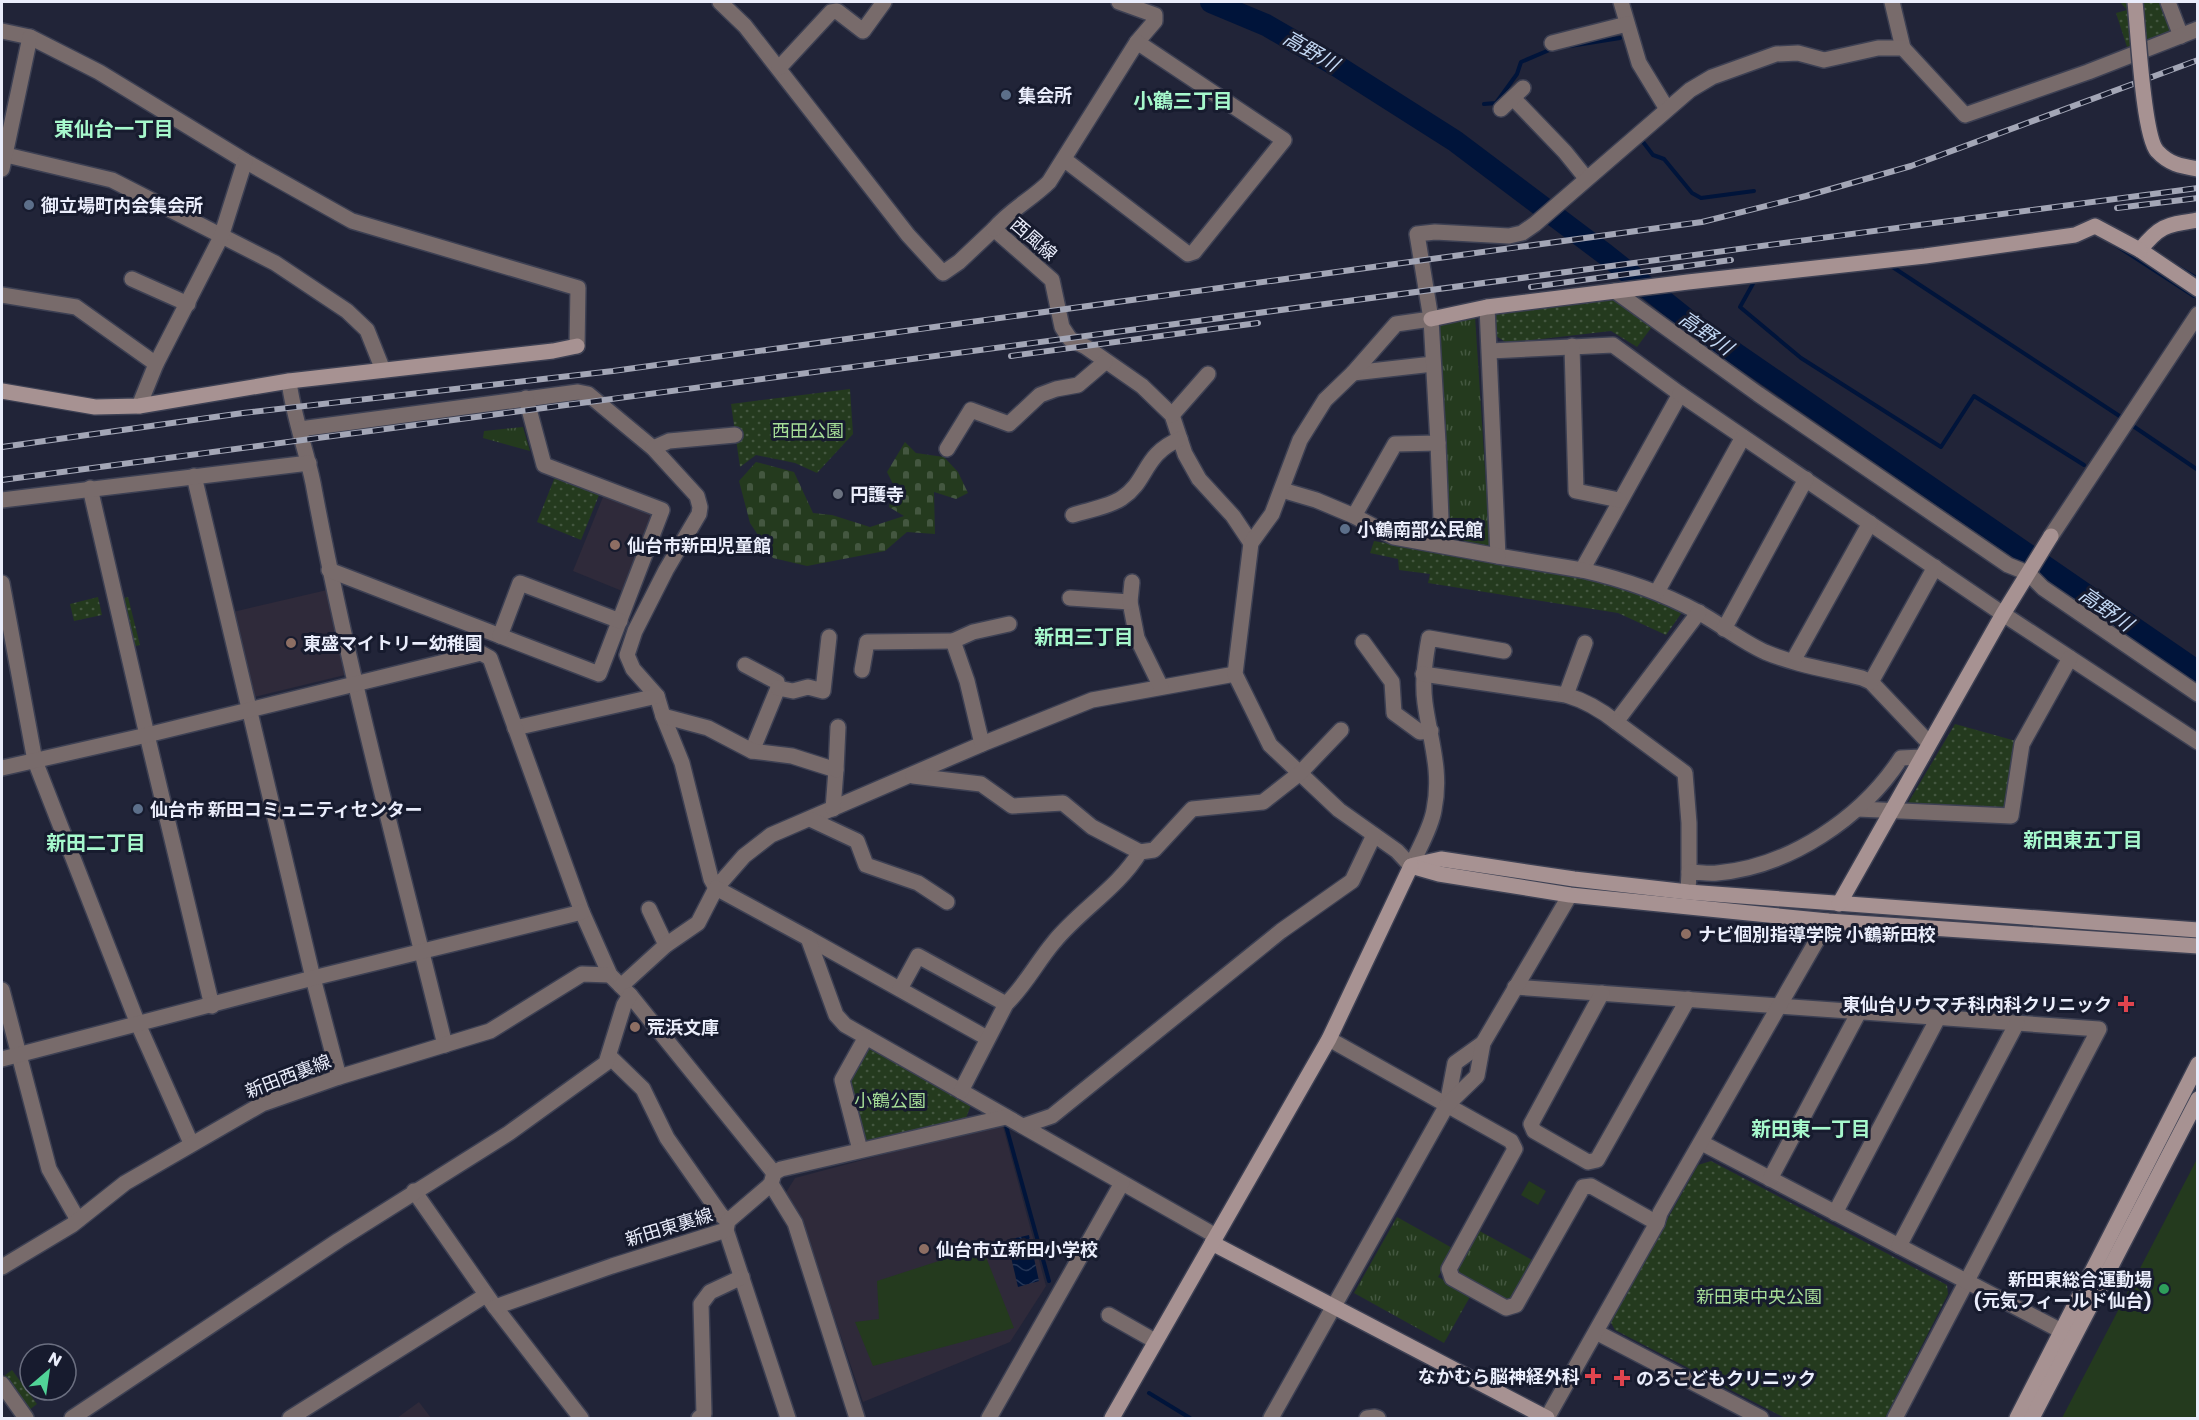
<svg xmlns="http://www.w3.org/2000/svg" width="2199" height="1420" viewBox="0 0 2199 1420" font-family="Poppins,'Noto Sans JP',sans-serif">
  <defs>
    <pattern id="grass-tufts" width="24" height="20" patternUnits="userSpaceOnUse" patternTransform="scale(1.5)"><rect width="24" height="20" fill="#243a1e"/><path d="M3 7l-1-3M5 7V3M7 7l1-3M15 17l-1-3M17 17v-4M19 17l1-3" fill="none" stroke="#445740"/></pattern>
    <pattern id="cemetery-stones" width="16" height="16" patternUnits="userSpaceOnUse" patternTransform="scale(1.5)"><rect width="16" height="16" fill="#243a1e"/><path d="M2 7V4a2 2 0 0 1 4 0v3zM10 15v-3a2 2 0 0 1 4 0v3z" fill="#445740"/></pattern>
    <pattern id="park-dots" width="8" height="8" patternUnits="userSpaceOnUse" patternTransform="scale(1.5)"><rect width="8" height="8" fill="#243a1e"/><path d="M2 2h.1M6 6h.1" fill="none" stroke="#445740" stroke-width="1.8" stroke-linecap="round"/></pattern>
    <pattern id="water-waves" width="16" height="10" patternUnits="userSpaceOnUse" patternTransform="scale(1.5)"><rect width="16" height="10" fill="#00143a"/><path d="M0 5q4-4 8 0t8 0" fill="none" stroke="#253657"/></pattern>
  </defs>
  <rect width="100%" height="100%" fill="#212438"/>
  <g fill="#2f2a3a">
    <path d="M605 492 653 511 657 520 627 593 573 571Z"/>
    <path d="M327 590 349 674 254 697 233 612Z"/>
    <path d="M1002 1123 1046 1286 1010 1342 863 1402 800 1214 785 1194 795 1178Z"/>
    <path d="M419 1402 431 1418H397Z"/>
  </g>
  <g fill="url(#grass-tufts)">
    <path d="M1475 316 1490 546 1448 540 1437 323Z"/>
    <path d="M523 427 530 451 483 438 484 431Z"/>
    <path d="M1397 1217 1454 1249 1438 1277 1471 1295 1444 1343 1354 1293Z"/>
    <path d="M1476 1229 1534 1261 1515 1297 1507 1301 1459 1277 1455 1267Z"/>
  </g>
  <path fill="url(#cemetery-stones)" d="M905 442 916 453 944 457 958 472 968 493 956 499 934 492 935 534 907 532 885 551 807 566 773 558 750 523 739 481 756 462 794 472 813 513 832 515 870 527 904 516 889 507 893 484 887 472Z"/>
  <g fill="url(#park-dots)">
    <path d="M2120 2H2163L2171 29 2168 36 2127 47 2116 13 2127 10Z"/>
    <path d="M1614 295 1654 324 1637 347 1611 331 1507 343 1496 336 1493 315 1500 311Z"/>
    <path d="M850 389 853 434 817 473 795 463 756 455 740 467 731 404Z"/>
    <path d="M557 472 601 490 581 540 537 522Z"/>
    <path d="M1374 541C1476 559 1588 568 1683 611L1666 635 1618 613 1428 583 1430 574 1399 570 1398 559 1370 553Z"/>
    <path d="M98 597 102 615 74 621 70 604Z"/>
    <path d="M128 597 140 645 132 647 120 599Z"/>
    <path d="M1955 724 2016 741 2007 809 1908 803Z"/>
    <path d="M865 1045 971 1105 966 1118 863 1144 845 1080Z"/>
    <path d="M1711 1161 1947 1285 1948 1294 1885 1418H1785L1615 1330 1610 1321 1698 1165Z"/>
    <path d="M12 1370 37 1404 29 1410 4 1376Z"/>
  </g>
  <g fill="#243a1e">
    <path d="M2197 1159V1418H2062Z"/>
    <path d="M1529 1181 1546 1191 1538 1205 1521 1195Z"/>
    <path d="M982 1247 1014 1328 873 1366 855 1322 879 1319 877 1281Z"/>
  </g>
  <path fill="url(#water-waves)" d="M1029 1235 1039 1281 1018 1287 1007 1240Z"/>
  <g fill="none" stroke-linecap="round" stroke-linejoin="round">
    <g stroke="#00143a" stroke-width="4">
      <path d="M1570 46 1620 38"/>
      <path d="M1484 104 1496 103 1517 74 1521 62 1554 48"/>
      <path d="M1640 138 1653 155 1664 159 1692 193 1701 198 1754 191"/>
      <path d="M2114 244 2194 296"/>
      <path d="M2173 264 2198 279"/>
      <path d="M1891 266 2121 417"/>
      <path d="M1755 280 1740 307 1801 358 1941 447 1974 396 2084 465"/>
      <path d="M2133 426 2198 470"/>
      <path d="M1006 1126 1049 1281"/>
      <path d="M1149 1393 1190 1418"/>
    </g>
    <path stroke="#00143a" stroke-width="22" d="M1211 2 1266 25 1337 66 1455 141 1605 254 1690 322 2198 672"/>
    <defs>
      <g id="street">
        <path d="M720 2 745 26 908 235 943 273 959 262 994 229 1052 280 1062 327 1070 339 1086 347 1142 386 1172 415 1185 454 1199 479 1233 516 1251 543"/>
        <path d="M1119 2 1155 15V21L1137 42"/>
        <path d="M1621 2 1639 63 1667 109"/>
        <path d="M1892 2 1903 48"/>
        <path d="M2168 2 2181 36"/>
        <path d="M2 31 30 37 99 72 245 161 352 221 578 288 577 346"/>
        <path d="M1552 43 1627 24"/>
        <path d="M779 68 831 12 837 11 863 31 884 2"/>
        <path d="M1513 98 1565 152 1586 178"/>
        <path d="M1501 109 1523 88"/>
        <path d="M2 154 112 180 275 263 347 311 367 330 383 370"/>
        <path d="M2 169 30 37"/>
        <path d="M994 229C1010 210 1032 199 1049 182L1137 42 1284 140 1194 252 1188 254 1065 160"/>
        <path d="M132 279 188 304"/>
        <path d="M1615 291 1758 394 2008 565 2028 573 2043 588 2198 694"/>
        <path d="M2 295 76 307 156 364"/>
        <path d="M1487 307 1498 556 1582 570 1680 394 1613 345 1490 351"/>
        <path d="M1572 346 1576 491 1619 500"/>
        <path d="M1353 373 1433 364"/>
        <path d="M289 381C293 416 306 449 313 483 348 672 399 858 445 1045"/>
        <path d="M1680 394 2003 614 2198 742"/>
        <path d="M139 406 156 364 221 237 245 161"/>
        <path d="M1172 415 1208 374"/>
        <path d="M300 429 578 392 588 394 653 448 697 496 700 507 699 514 666 570 635 631 627 655 633 669 657 696 663 716 682 763 711 879 716 888 744 856 771 835 982 744 1092 700 1235 674"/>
        <path d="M1438 443 1442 545"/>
        <path d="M653 448 669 441 735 435"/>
        <path d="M947 449 971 410 1009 424 1040 395 1056 389 1078 385 1105 362"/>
        <path d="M194 476 313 978 339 1077"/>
        <path d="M90 488 147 735 212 1006"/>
        <path d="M1282 490 1316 500 1354 516 1394 537 1498 556"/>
        <path d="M2 500 309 463"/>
        <path d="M1073 515C1088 510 1109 507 1122 498 1148 481 1143 454 1180 439"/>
        <path d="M1354 516 1395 444 1438 443 1431 319"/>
        <path d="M2051 536 2198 314"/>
        <path d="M329 570 599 674 662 510 544 465 526 398"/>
        <path d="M1582 570C1622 579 1661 592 1698 612 1720 624 1741 641 1765 652 1796 665 1830 670 1862 678L1871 682 1929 743"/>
        <path d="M2 583 35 761 138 1024 191 1143"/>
        <path d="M1657 592 1743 437"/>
        <path d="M1070 598 1130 602 1137 638 1161 687"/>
        <path d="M1130 602 1132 582"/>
        <path d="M1724 629 1806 479"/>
        <path d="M500 636 520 583 620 621"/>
        <path d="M1363 642 1392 682 1394 713 1420 732 1431 731"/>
        <path d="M1504 651 1429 638C1425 660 1422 681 1425 703 1430 740 1442 771 1434 810 1431 828 1419 848 1411 866L1397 851 1339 810 1270 745 1235 674 1251 543 1272 514 1300 440 1325 400 1353 373 1396 324 1431 319 1417 234 1435 232 1509 236 1522 233 1535 224 1690 90 1712 77 1776 54 1798 53 1824 60 1878 48H1903L1965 115 2088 72 2198 29"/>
        <path d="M1793 661 1870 523"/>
        <path d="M745 665 777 682 778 688 752 751"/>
        <path d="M862 670 867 642 953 641"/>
        <path d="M1423 674 1566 695C1586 701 1600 709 1616 722L1699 612"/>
        <path d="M1871 682 1935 567"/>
        <path d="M778 688 793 691 808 687 823 691 829 637"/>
        <path d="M1566 695 1585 643"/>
        <path d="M663 716 708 728 752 751 792 756 836 770 833 809"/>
        <path d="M1616 722 1685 773 1689 823V872"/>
        <path d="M515 728 657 696"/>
        <path d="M982 744 967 681 953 641 973 632 1009 624"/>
        <path d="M2 768 147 735 481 653 490 658 582 912 610 975 630 995 774 1173"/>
        <path d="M836 770 838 727"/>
        <path d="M913 776 981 784 1012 806 1063 803 1092 827 1140 852"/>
        <path d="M1858 809 2011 816 2022 744 2070 658"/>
        <path d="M810 819 857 841 866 865 918 883 947 902"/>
        <path d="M1688 892 1689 872C1698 872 1708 874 1717 873 1789 867 1862 818 1901 758L1922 757"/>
        <path d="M649 909 666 945"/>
        <path d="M808 938 987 1038"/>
        <path d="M621 986 666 945 698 923 716 888 808 938 836 1015 845 1025 1216 1236"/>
        <path d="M1515 987 2099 1029 1895 1418"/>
        <path d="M900 989 918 956 1006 1004"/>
        <path d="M2 990 49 1169 78 1220"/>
        <path d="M1602 993 1531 1124 1534 1131 1588 1162 1597 1160 1688 999"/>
        <path d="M1329 1039 1511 1141 1515 1149 1449 1269 1452 1278 1506 1308 1516 1305 1583 1187 1591 1186 1657 1223"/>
        <path d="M609 1056 643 1089 667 1138 721 1215 728 1221"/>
        <path d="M2 1059 313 978 582 912"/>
        <path d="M961 1091 1006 1004C1025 986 1037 962 1054 942 1080 910 1118 888 1140 852L1154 850 1192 809 1263 802 1300 773 1341 730"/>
        <path d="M1447 1105 1455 1063 1483 1043"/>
        <path d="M1023 1126 1052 1116 1281 931 1352 881 1374 835"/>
        <path d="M1702 1143 2071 1336"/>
        <path d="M860 1150 842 1080 866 1037"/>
        <path d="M1770 1179 1859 1012"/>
        <path d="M771 1184 795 1223 857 1418"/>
        <path d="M414 1191 495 1307 581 1418"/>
        <path d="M1835 1213 1938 1018"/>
        <path d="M726 1230 788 1418"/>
        <path d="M1899 1246 2017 1023"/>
        <path d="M2 1267 72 1225 125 1183 262 1104 339 1077 490 1031 582 974 610 975"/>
        <path d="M495 1307 612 1266 726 1230 728 1221 771 1184 774 1173 781 1169 1006 1117"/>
        <path d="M1109 1315 1155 1341"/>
        <path d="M1596 1332 1761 1418"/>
        <path d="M2 1384 26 1418"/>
        <path d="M72 1418 339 1240 509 1133 606 1063 624 1005 630 995"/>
        <path d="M290 1418 486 1295"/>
        <path d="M699 1418 704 1414 701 1304 710 1292 742 1277"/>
        <path d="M989 1418 1122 1183"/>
        <path d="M1271 1418 1447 1105 1477 1076 1483 1043 1570 895"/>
        <path d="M1367 1418 1375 1417 1378 1418"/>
        <path d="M1547 1418 1657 1223 1660 1213 1828 921"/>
      </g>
      <g id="secondary">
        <path d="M2198 220C2166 225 2160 225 2140 250L2198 289"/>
        <path d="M1431 319 1487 307 1688 282 1925 256 2075 235 2095 226 2140 250"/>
        <path d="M2 391 95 407 139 406 289 381 553 351 577 346"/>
        <path d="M1414 865 1441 859 1574 879 1688 892 2198 930"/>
        <path d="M1411 866 1439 874 1570 895 1828 921 2198 946"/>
        <path d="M1839 904 2003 614 2051 536"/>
        <path d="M1212 1243 1547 1418"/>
        <path d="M1112 1418 1329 1039 1411 866"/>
        <path d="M2017 1418 2198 1064"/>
        <path d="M2032 1418 2198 1099"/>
      </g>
    </defs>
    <use href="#street" stroke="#3d4053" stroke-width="18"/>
    <use href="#secondary" stroke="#3d4053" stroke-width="18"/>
    <use href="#street" stroke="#786b6b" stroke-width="15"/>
    <use href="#secondary" stroke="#a79292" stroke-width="15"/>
    <defs>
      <g id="rail">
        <path d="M2117 208 2198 198"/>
        <path d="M1531 287 1731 260"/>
        <path d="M1011 356 1258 323"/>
        <path d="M2 447 243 413 613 371 1702 222 1806 196 1911 166 2198 60"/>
        <path d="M2 480 2198 188"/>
      </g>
    </defs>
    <use href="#rail" stroke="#a3a6b6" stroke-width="6"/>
    <use href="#rail" stroke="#171b2e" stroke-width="4" stroke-dasharray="11" stroke-linecap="butt"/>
    <defs>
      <path id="secondary-bridge" d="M2135 2C2138 29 2143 135 2157 151 2169 164 2180 166 2198 169"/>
    </defs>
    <use href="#secondary-bridge" stroke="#3d4053" stroke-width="18" stroke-linecap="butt"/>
    <use href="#secondary-bridge" stroke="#a79292" stroke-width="15"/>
  </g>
  <g fill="#5c6f8a" stroke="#171b2e" stroke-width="2">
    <circle cx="1006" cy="95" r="6"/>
    <circle cx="29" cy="205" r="6"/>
    <circle cx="1345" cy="529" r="6"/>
    <circle cx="138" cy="809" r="6"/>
  </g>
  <circle fill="#6b7280" stroke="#171b2e" stroke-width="2" cx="838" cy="494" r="6"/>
  <g fill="#8d6e63" stroke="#171b2e" stroke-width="2">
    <circle cx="615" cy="545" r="6"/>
    <circle cx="291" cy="643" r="6"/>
    <circle cx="1686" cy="934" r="6"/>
    <circle cx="635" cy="1027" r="6"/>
    <circle cx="924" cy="1249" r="6"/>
  </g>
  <g fill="#e0444e" stroke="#171b2e" stroke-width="2">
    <path d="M2123 995h6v6h6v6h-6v6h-6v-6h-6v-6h6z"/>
    <path d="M1590 1367h6v6h6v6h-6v6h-6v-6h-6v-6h6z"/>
    <path d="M1619 1369h6v6h6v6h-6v6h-6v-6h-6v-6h6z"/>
  </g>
  <circle fill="#2e9e5b" stroke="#171b2e" stroke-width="2" cx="2164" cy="1289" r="6"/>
  <g text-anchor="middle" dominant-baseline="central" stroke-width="6" stroke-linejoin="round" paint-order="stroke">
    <g font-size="18" font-weight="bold" fill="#eaedfb" stroke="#171b2e" text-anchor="start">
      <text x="1018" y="95">集会所</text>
      <text x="41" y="205">御立場町内会集会所</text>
      <text x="850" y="494">円護寺</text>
      <text x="1357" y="529">小鶴南部公民館</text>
      <text x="627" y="545">仙台市新田児童館</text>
      <text x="303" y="643">東盛マイトリー幼稚園</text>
      <text x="150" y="809">仙台市 新田コミュニティセンター</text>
      <text x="1698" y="934">ナビ個別指導学院 小鶴新田校</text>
      <text x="2112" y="1004" text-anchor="end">東仙台リウマチ科内科クリニック</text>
      <text x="647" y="1027">荒浜文庫</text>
      <text x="936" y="1249">仙台市立新田小学校</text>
      <text x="2152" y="1279" text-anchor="end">新田東総合運動場<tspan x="2152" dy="21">(元気フィールド仙台)</tspan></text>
      <text x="1580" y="1376" text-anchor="end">なかむら脳神経外科</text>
      <text x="1636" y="1378">のろこどもクリニック</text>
    </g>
    <g font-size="18" fill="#eaedfb" stroke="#171b2e">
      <text transform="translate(1034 239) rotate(41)">西風線</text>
      <text transform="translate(288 1076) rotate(-21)">新田西裏線</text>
      <text transform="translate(669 1227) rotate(-17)">新田東裏線</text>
    </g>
    <g font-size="18" fill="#a5dd97" stroke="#171b2e">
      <text x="808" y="430">西田公園</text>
      <text x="890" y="1100">小鶴公園</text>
      <text x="1759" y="1296">新田東中央公園</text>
    </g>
    <g font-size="20" font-style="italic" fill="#c3d8f4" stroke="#171b2e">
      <text transform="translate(1311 51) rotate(30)">高野川</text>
      <text transform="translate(1706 333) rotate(35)">高野川</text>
      <text transform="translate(2106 609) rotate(35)">高野川</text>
    </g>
    <g font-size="20" font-weight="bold" fill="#a6f8cc" stroke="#171b2e">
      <text x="1183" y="101">小鶴三丁目</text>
      <text x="114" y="129">東仙台一丁目</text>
      <text x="1084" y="637">新田三丁目</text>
      <text x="2083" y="840">新田東五丁目</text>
      <text x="96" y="843">新田二丁目</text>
      <text x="1811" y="1129">新田東一丁目</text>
    </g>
  </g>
  <rect width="2199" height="1420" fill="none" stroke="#eaedfb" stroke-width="6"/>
  <g transform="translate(48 1372) rotate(29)"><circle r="28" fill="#171b2e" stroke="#6b6f80" stroke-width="1.5"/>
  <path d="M0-4.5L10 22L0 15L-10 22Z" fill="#51d397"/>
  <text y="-9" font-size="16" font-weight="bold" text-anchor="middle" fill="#eaedfb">N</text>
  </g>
</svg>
